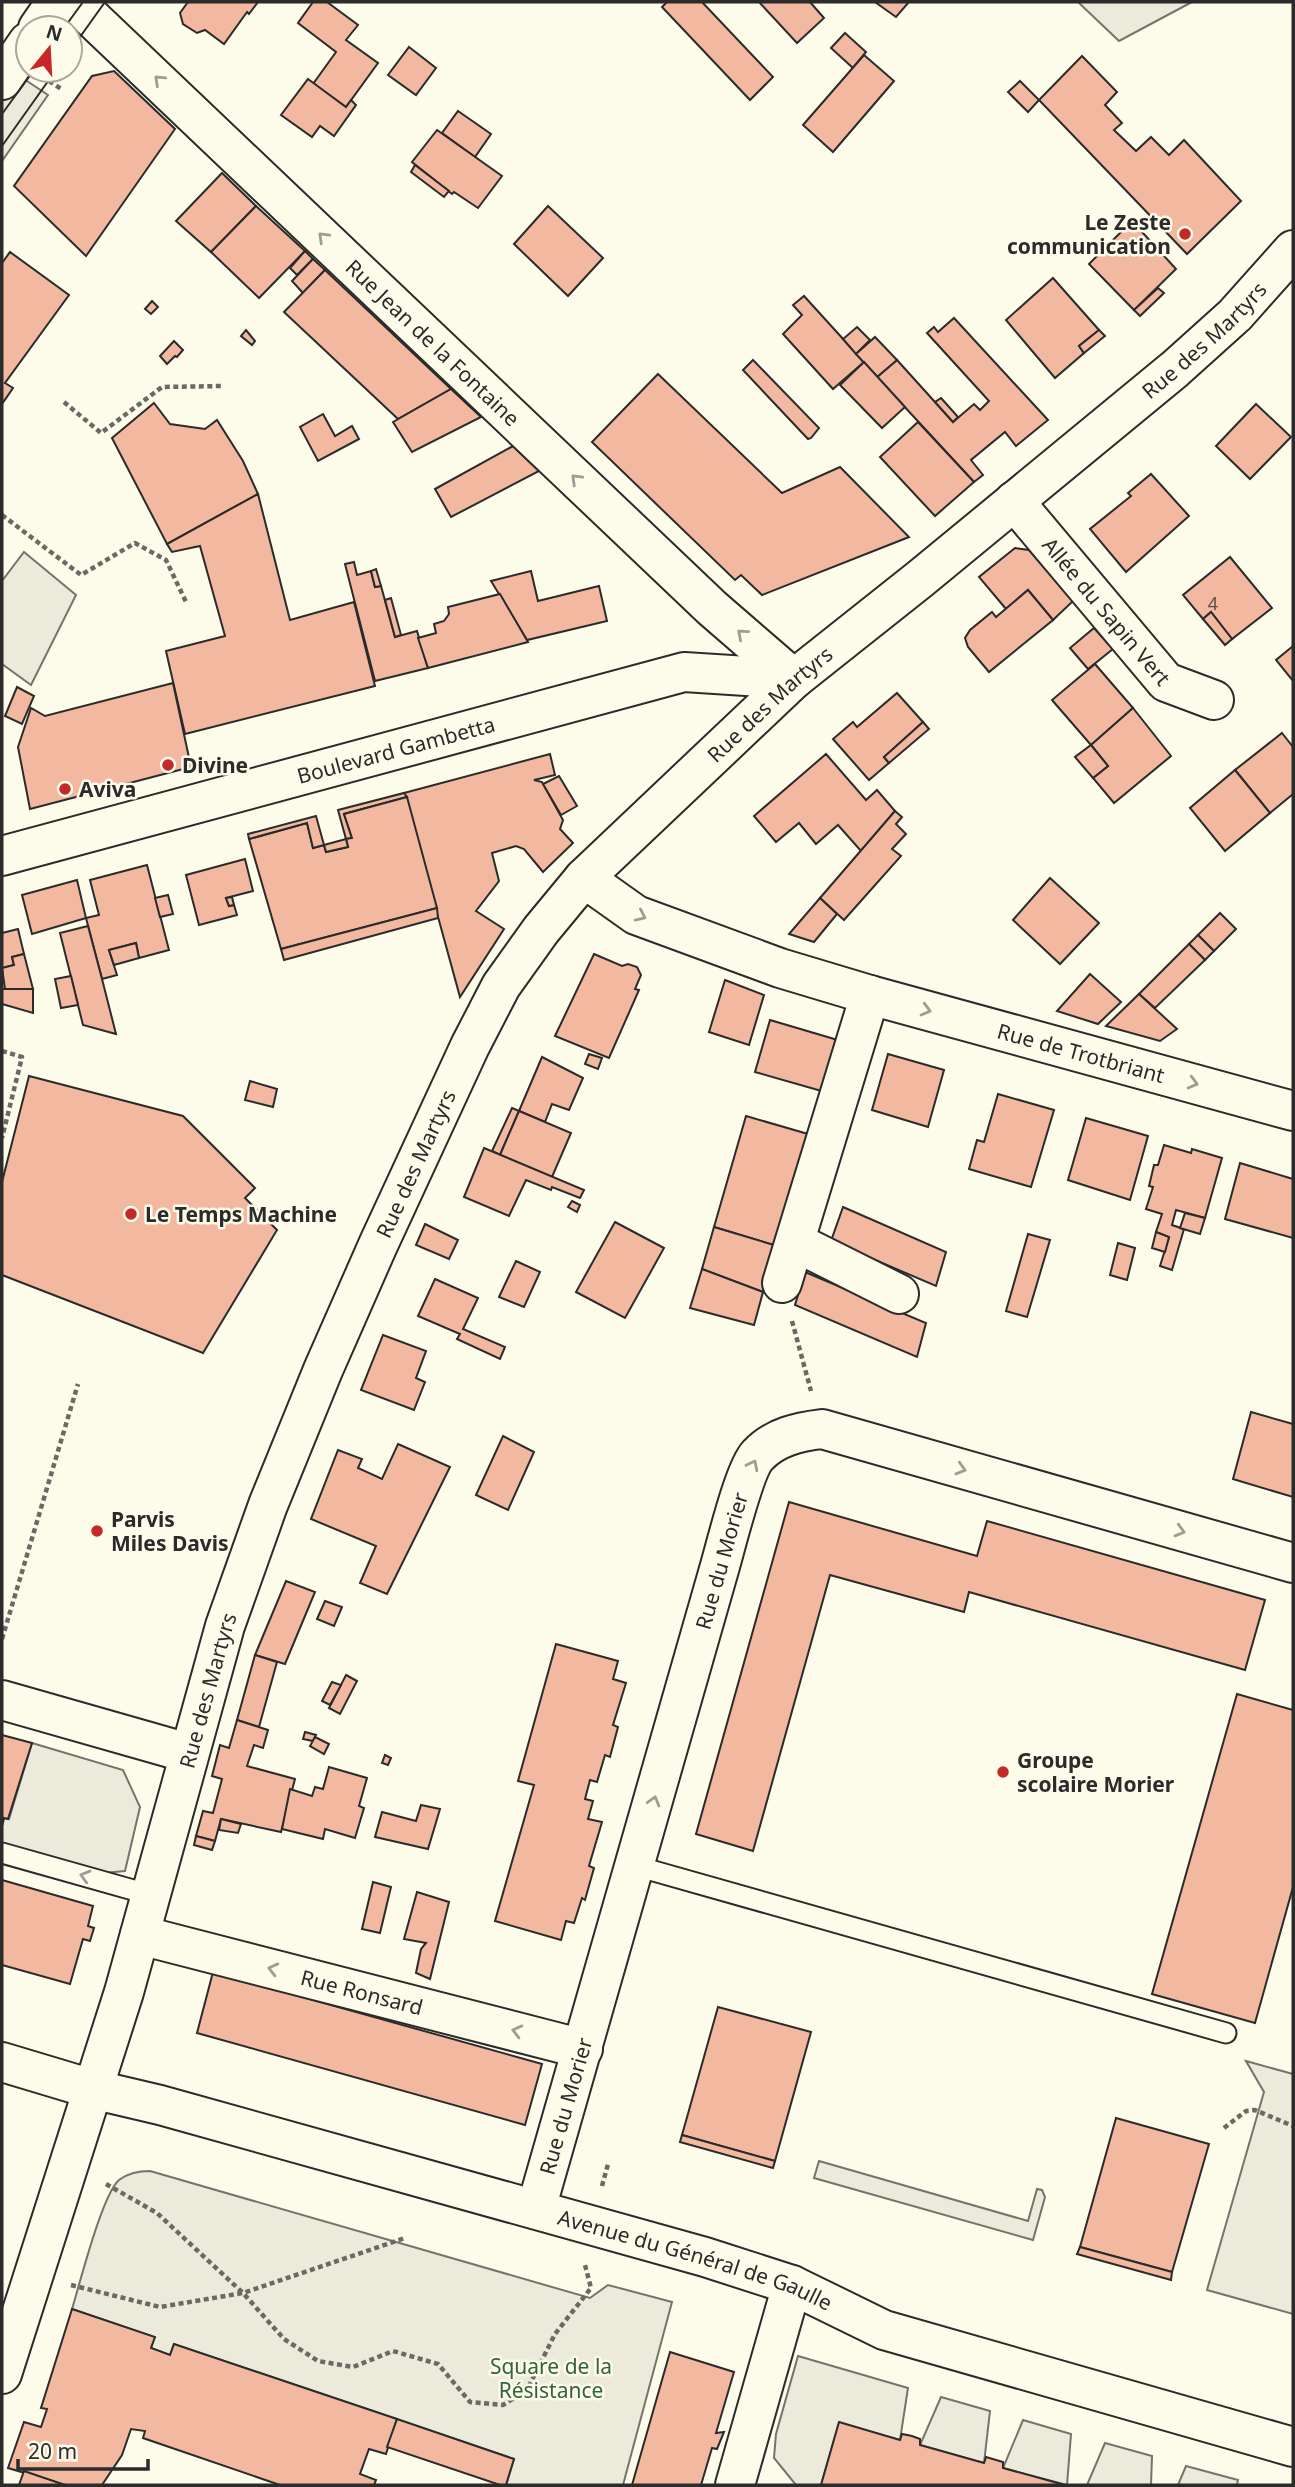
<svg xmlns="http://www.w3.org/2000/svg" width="1295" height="2487" viewBox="0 0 1295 2487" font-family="'Noto Sans',sans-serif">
  <rect width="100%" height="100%" fill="#fdfbea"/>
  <g fill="#ecebdb" stroke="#74746e" stroke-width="2">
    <path d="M1078 2H1192L1119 41Z"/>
    <path d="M18 75 48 95 2 161V97Z"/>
    <path d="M24 552 76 595 31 685 2 664V581Z"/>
    <path d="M32 1743 123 1770 140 1807 125 1871 92 1874 2 1847V1826L4 1818 9 1819Z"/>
    <path d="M1246 2061 1293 2074V2314L1207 2290 1264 2092Z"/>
    <path d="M819 2161 1028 2221 1037 2189 1042 2190 1045 2197 1033 2240 814 2178Z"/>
    <path d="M150 2171 590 2298 608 2285 672 2302 623 2485H506L514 2459 174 2344 170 2355 151 2348 154 2337 72 2309C80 2283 102 2195 119 2180 128 2173 140 2171 150 2171Z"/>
    <path d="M798 2356 908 2388 900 2440 839 2423 821 2485H796L774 2458 776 2434Z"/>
    <path d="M941 2397 990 2411 984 2463 920 2445Z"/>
    <path d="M1023 2420 1071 2434 1067 2485 1003 2468Z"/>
    <path d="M1105 2443 1152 2456 1151 2485H1087Z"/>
    <path d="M1186 2466 1238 2480 1237 2485H1178Z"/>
  </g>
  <g fill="#f2b8a0" stroke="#2b2b2b" stroke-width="2">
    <path d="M188 2H258L249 14 247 12 224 44 205 30 197 33 183 24 180 13Z"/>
    <path d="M313 2H327L358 25 346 40 378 63 346 107 313 84 336 52 298 23Z"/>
    <path d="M667 2H702L773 77 750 100 662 7Z"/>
    <path d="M759 2H810L824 18 797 43Z"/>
    <path d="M875 2H909L896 17Z"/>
    <path d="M845 33 866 52 853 68 831 48Z"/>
    <path d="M409 47 436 68 416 95 388 75Z"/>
    <path d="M864 55 894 81 833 152 803 125Z"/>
    <path d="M1082 56 1117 92 1105 105 1122 123 1114 130 1136 151 1151 137 1169 155 1184 140 1241 201 1187 254 1039 100Z"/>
    <path d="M114 71 175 129 86 256 14 186 92 76Z"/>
    <path d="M308 79 346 107 351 100 356 105 334 136 320 126 312 137 281 115Z"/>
    <path d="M1020 81 1039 100 1028 112 1008 92Z"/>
    <path d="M458 111 491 134 475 157 442 133Z"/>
    <path d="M437 130 502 176 478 208 454 192 452 194 412 162Z"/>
    <path d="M415 165 449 191 444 197 411 172Z"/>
    <path d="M222 173 256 206 211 252 176 221Z"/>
    <path d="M256 206 305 251 259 298 211 252Z"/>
    <path d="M548 206 603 258 568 296 514 244Z"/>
    <path d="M1132 221 1176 269 1134 310 1089 264Z"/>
    <path d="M305 251 313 259 297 275 290 268Z"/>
    <path d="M10 252 69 295 5 383 13 388 2 404V263Z"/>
    <path d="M313 259 325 270 303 293 292 281Z"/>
    <path d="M325 270 451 389 398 419 284 312Z"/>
    <path d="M1053 278 1099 330 1079 346 1084 353 1055 378 1006 320Z"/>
    <path d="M1158 288 1164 293 1140 316 1134 310Z"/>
    <path d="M804 296 864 362 833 389 783 334 802 315 793 305Z"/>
    <path d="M152 301 158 307 151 314 145 309Z"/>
    <path d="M954 318 1048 420 1016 446 1005 432 971 460 983 475 974 482 877 377 897 360 953 422 974 404 980 410 989 401 927 333 934 327 938 332Z"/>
    <path d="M857 327 870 340 856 354 843 339Z"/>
    <path d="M246 330 255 341 252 345 241 336Z"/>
    <path d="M1099 330 1105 336 1084 353 1079 346Z"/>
    <path d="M875 337 897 360 877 377 856 354Z"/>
    <path d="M174 341 183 350 177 357 175 356 167 364 160 356Z"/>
    <path d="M753 360 819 428 811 438 808 439 743 370Z"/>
    <path d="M864 362 905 407 882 428 840 385Z"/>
    <path d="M658 374 782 493 840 467 909 537 762 595 741 575 735 580 592 442Z"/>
    <path d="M451 389 481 417 412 452 393 422Z"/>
    <path d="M941 398 958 417 953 422 935 402Z"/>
    <path d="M154 403 170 424 205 429 217 420 243 461 258 494 167 544 112 438Z"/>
    <path d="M1256 404 1291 437 1250 479 1216 446Z"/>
    <path d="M323 414 335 436 352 426 359 439 318 461 300 427Z"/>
    <path d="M918 422 974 482 935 516 880 457Z"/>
    <path d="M513 446 539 471 451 517 435 489Z"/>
    <path d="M1151 474 1189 516 1126 572 1090 529 1131 496 1128 493Z"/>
    <path d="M258 494 290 620 354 602 375 686 185 734 166 651 225 636 200 546 172 552 167 544Z"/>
    <path d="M1015 548 1029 550 1073 601 1053 620 1028 590 1006 609 979 577Z"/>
    <path d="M1230 557 1272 608 1232 639 1211 612 1203 619 1183 595Z"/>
    <path d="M354 562 357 575 371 571 375 587 381 586 395 637 417 631 428 668 375 681 345 564Z"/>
    <path d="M376 569 381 586 375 587 371 571Z"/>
    <path d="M531 571 538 601 599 586 607 621 527 640 491 581Z"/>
    <path d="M1028 590 1053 620 989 672 968 647 965 638 970 630 992 612 996 617Z"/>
    <path d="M500 594 528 642 428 668 418 638 436 633 434 624 444 621 449 614 448 607Z"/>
    <path d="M391 598 401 635 395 637 385 600Z"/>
    <path d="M1211 612 1232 639 1225 645 1203 619Z"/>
    <path d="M1094 628 1113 649 1088 669 1070 648Z"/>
    <path d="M1293 646V681L1276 660Z"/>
    <path d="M1095 664 1133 708 1091 745 1052 700Z"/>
    <path d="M173 683 191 767 30 809 18 747 31 708 45 716Z"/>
    <path d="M17 687 34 696 22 724 5 716Z"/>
    <path d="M897 693 923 722 884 757 889 763 869 780 833 739 853 722 857 727Z"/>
    <path d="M1133 708 1171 756 1114 803 1093 778 1108 766 1091 745Z"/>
    <path d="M923 722 929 729 889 763 884 757Z"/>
    <path d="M1282 733 1293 747V794L1270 813 1235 770Z"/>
    <path d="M1091 745 1108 766 1093 778 1075 757Z"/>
    <path d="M550 754 555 775 534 780 542 782 563 820 560 829 573 843 543 872 524 849 516 846 492 853 499 881 476 911 504 929 460 997 404 793Z"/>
    <path d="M826 754 866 800 877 790 895 811 861 851 838 825 816 844 799 823 776 842 754 816Z"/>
    <path d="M1235 770 1270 813 1225 851 1190 808Z"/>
    <path d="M559 776 577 806 561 815 543 784Z"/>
    <path d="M404 793 407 797 344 814 352 838 346 839 338 810Z"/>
    <path d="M407 797 437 908 281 949 249 839 307 823 313 848 324 845 326 852 348 847 346 839 352 838 344 814Z"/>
    <path d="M895 811 902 817 896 824 906 834 892 849 901 856 844 920 820 898Z"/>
    <path d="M316 816 324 845 313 848 307 823 249 839 248 834Z"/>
    <path d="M346 839 348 847 326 852 324 845Z"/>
    <path d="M245 859 253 891 226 898 229 906 234 905 237 915 199 925 186 875Z"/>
    <path d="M147 865 169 950 139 958 136 943 109 950 117 975 102 979 86 918 99 915 90 880Z"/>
    <path d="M1050 878 1099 923 1060 964 1013 920Z"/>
    <path d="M77 880 86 918 32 934 22 895Z"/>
    <path d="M168 895 173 914 160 917 155 898Z"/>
    <path d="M232 897 234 905 229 906 226 898Z"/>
    <path d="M820 898 837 914 814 942 789 934Z"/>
    <path d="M437 908 438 918 284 960 281 949Z"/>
    <path d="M1220 913 1236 929 1214 951 1198 935Z"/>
    <path d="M88 926 102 979 116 1034 83 1025 60 933Z"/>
    <path d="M18 929 24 954 12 957 14 965 2 968V933Z"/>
    <path d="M1198 935 1214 951 1205 960 1189 944Z"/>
    <path d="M136 943 139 958 114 965 109 950Z"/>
    <path d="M1189 944 1205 960 1155 1008 1139 994Z"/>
    <path d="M24 954 33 989H5L2 968 14 965 12 957Z"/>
    <path d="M594 954 622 966 628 964 637 967 641 975 635 989 639 990 609 1058 555 1036Z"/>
    <path d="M1090 974 1121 1002 1098 1024 1057 1011Z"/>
    <path d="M71 976 78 1005 61 1008 55 979Z"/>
    <path d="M725 980 764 995 749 1045 709 1032Z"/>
    <path d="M2 989H33V1013L2 1004Z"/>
    <path d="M1139 994 1177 1029 1160 1041 1106 1026Z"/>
    <path d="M770 1020 841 1041 825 1092 755 1072Z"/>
    <path d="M589 1054 602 1058 598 1069 585 1064Z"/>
    <path d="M888 1054 944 1070 928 1127 872 1110Z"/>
    <path d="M542 1057 583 1078 569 1110 552 1104 545 1122 519 1111Z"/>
    <path d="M29 1076 183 1116 255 1188 245 1198 277 1230 203 1353 2 1275V1182Z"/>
    <path d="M250 1081 277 1089 273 1107 245 1100Z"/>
    <path d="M998 1094 1054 1110 1031 1187 969 1169 977 1140 984 1142Z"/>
    <path d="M512 1108 519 1111 500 1155 492 1151Z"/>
    <path d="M519 1111 571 1133 552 1177 500 1155Z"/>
    <path d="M746 1116 808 1134 777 1246 714 1227Z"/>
    <path d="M1086 1118 1148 1136 1130 1200 1068 1180Z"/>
    <path d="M1164 1145 1191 1153 1192 1149 1222 1158 1205 1218 1176 1210 1172 1225 1184 1229 1172 1270 1160 1266 1169 1237 1156 1232 1162 1214 1146 1209 1153 1187 1149 1186 1154 1165H1158Z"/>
    <path d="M484 1148 584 1190 580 1198 552 1187 551 1190 526 1180 509 1216 464 1197Z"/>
    <path d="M1240 1163 1293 1179V1238L1225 1219Z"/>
    <path d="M572 1201 580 1205 577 1212 568 1207Z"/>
    <path d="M843 1207 946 1252 936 1286 831 1241Z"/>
    <path d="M1185 1213 1205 1218 1200 1234 1180 1228Z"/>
    <path d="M615 1222 664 1248 625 1318 576 1292Z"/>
    <path d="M425 1224 458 1240 449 1259 416 1245Z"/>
    <path d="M714 1227 777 1246 763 1292 702 1269Z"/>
    <path d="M1156 1232 1169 1237 1165 1252 1152 1248Z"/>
    <path d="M1028 1234 1050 1240 1027 1317 1006 1311Z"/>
    <path d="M1118 1243 1135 1248 1127 1280 1110 1275Z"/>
    <path d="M516 1261 540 1272 524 1307 499 1297Z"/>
    <path d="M702 1269 763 1292 754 1325 690 1308Z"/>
    <path d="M805 1272 926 1323 917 1357 795 1305Z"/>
    <path d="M435 1279 478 1298 463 1329 505 1347 500 1359 457 1339 460 1334 418 1316Z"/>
    <path d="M383 1335 426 1351 416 1378 425 1382 414 1410 361 1390Z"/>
    <path d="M1251 1412 1293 1424V1497L1233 1479Z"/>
    <path d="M503 1436 534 1452 508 1510 476 1495Z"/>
    <path d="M398 1444 450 1467 387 1594 360 1583 376 1546 311 1519 338 1450 362 1459 358 1468 382 1479Z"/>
    <path d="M789 1502 977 1556 987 1521 1265 1600 1245 1670 969 1592 964 1612 830 1575 753 1851 696 1834Z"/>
    <path d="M286 1581 315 1592 285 1664 255 1655Z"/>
    <path d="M325 1601 342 1607 334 1626 317 1619Z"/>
    <path d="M556 1644 618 1661 613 1679 626 1683 613 1725 618 1727 610 1757 605 1755 597 1782 590 1780 585 1799 593 1801 588 1819 602 1822 589 1866 594 1868 585 1900 582 1898 574 1923 566 1921 561 1940 495 1921 534 1785 518 1781Z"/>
    <path d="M255 1655 277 1662 259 1727 237 1720Z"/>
    <path d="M346 1675 357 1681 340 1714 329 1708Z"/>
    <path d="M332 1682 341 1685 330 1705 322 1701Z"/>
    <path d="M1237 1694 1293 1710V1887L1255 2023 1152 1994Z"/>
    <path d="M237 1720 268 1730 263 1748 254 1745 247 1766 295 1779 281 1832 221 1819 215 1841 196 1836 203 1811 213 1813 222 1779 212 1776 220 1745 229 1748Z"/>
    <path d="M305 1732 316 1735 313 1741 303 1739Z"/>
    <path d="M2 1735 32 1743 8 1819 4 1818 2 1826Z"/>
    <path d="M315 1737 329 1744 324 1754 310 1746Z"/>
    <path d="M385 1755 391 1758 388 1765 382 1763Z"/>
    <path d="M329 1767 367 1778 359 1806 364 1808 355 1838 325 1829 323 1839 282 1829 290 1789 312 1796 315 1787 323 1789Z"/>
    <path d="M421 1805 440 1809 428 1849 375 1837 382 1812 416 1821Z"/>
    <path d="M221 1819 241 1824 238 1833 219 1830Z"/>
    <path d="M196 1836 215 1841 212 1850 194 1845Z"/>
    <path d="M2 1880 93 1906 88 1926 94 1928 90 1941 83 1939 70 1984 2 1965Z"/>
    <path d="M373 1882 391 1887 380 1933 362 1929Z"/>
    <path d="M417 1892 449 1902 430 1979 416 1973 421 1949 426 1943 404 1939Z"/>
    <path d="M213 1972 542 2064 525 2125 197 2033Z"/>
    <path d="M718 2007 811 2032 775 2161 682 2135Z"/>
    <path d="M1116 2118 1209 2144 1172 2272 1080 2247Z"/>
    <path d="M682 2135 775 2161 773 2168 680 2142Z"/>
    <path d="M1080 2247 1172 2272 1171 2280 1077 2254Z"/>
    <path d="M72 2309 155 2337 151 2348 170 2355 174 2344 397 2419 386 2454 369 2449 360 2474 376 2480 374 2485H280L143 2438 145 2431 131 2429 122 2455 102 2485H65L8 2468 24 2422 41 2427 47 2409 41 2408Z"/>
    <path d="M670 2352 734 2372 716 2433 724 2432 717 2449 712 2448 701 2485H632Z"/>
    <path d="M397 2419 514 2459 506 2485H500L387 2447Z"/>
    <path d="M839 2422 900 2440 902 2434 912 2436 920 2439V2445L984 2463 986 2457 1003 2462V2468L1065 2485H821Z"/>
    <path d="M24 2471 65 2485H19Z"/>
  </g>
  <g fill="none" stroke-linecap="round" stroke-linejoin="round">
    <defs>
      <g id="service">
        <path d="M2 1853 151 1895"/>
        <path d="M636 1866 1226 2033"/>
      </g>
      <g id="minor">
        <path id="s1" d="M75 2 712 608 794 679"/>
        <path id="s2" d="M1014 501 1166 682 1214 700"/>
        <path id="s3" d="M2 856 684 672 794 679"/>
        <path id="s4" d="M584 878 636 915 780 968 870 995 1293 1111"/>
        <path d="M795 1242 899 1294"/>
        <path d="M782 1283 870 995"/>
        <path d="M2 1700 188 1753"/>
        <path id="s5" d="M140 1935 583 2049"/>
        <path id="s6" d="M2 2062 92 2089 160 2105 705 2257 792 2285 884 2330 1293 2447"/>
        <path id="s7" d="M536 2209 718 1573C725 1550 744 1469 758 1455 775 1437 798 1432 822 1429L1293 1563"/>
        <path d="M735 2485 792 2285"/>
      </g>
      <g id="tertiary">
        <path d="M38 28 56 2"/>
        <path d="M2 80 28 42"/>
      </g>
      <g id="secondary">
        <path id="s8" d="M2 2374 124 1992 225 1626 268 1505 323 1370 378 1245 470 1046 501 986 541 930 584 878 794 679 920 579 1175 369 1235 315 1293 250"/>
      </g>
    </defs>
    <use href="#service" stroke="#2b2b2b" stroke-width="23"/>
    <use href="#minor" stroke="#2b2b2b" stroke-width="42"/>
    <use href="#tertiary" stroke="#2b2b2b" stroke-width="42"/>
    <use href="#secondary" stroke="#2b2b2b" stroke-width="42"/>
    <g stroke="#6a6964" stroke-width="4.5" stroke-dasharray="5 3.5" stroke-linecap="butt">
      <path d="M49 81 63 90"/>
      <path d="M64 402 101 433 162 387 222 386"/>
      <path d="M2 515 81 575 135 543 166 560 187 604"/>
      <path d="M2 1051 22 1057 2 1138"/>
      <path d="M792 1321 811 1391"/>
      <path d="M2 1639 78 1384"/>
      <path d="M1224 2128 1246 2111 1255 2110 1293 2126"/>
      <path d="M106 2184 157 2213 243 2293 284 2339 318 2361 353 2367 393 2351 438 2364 470 2402 503 2405 527 2390 555 2334 591 2288 585 2265"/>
      <path d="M602 2186 608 2164"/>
      <path d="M71 2285 160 2307 243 2293 405 2238"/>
    </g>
    <use href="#service" stroke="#fdfbea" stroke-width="19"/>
    <use href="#minor" stroke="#fdfbea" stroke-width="38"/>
    <use href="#tertiary" stroke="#fdfbea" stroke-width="38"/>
    <use href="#secondary" stroke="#fdfbea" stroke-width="38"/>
    <g stroke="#2b2b2b" stroke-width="2">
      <path d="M64 28 83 2"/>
      <path d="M70 51 105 2"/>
      <path d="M2 114 34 70"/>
      <path d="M2 146 56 70"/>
    </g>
  </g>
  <defs><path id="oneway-chevron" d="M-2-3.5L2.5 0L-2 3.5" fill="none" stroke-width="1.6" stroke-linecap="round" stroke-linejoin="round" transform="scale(1.75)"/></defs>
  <g stroke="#9e9d94">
    <use href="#oneway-chevron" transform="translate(159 80) rotate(-137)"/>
    <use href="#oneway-chevron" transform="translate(323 237) rotate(-136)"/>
    <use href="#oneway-chevron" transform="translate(576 479) rotate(-136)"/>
    <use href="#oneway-chevron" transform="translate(742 634) rotate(-139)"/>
    <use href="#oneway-chevron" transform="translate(641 916) rotate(25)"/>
    <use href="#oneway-chevron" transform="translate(926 1010) rotate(15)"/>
    <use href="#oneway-chevron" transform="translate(1193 1083) rotate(15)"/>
    <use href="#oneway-chevron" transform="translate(753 1465) rotate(-63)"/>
    <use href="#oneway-chevron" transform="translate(961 1469) rotate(16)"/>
    <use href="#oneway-chevron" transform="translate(1180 1531) rotate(16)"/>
    <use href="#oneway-chevron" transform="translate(654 1801) rotate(-74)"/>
    <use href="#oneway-chevron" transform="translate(85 1876) rotate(-164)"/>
    <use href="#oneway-chevron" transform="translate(273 1969) rotate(-166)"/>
    <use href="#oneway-chevron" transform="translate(517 2031) rotate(-166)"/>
  </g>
  <g fill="#c62828" stroke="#fdfbea" stroke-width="2.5">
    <circle cx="1185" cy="234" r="7"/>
    <circle cx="168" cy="765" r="7"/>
    <circle cx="65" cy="789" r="7"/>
    <circle cx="131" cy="1214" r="7"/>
    <circle cx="97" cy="1531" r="7"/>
    <circle cx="1003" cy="1772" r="7"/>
  </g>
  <g text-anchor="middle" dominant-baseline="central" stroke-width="5" stroke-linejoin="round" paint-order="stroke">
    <g font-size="18" fill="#5d4e48">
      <text x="1213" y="603">4</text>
    </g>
    <g font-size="21" font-weight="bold" fill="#2b2b2b" stroke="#fdfbea" text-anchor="start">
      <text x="1171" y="222" text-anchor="end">Le Zeste<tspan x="1171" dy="24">communication</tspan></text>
      <text x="182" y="765">Divine</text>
      <text x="79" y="789">Aviva</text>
      <text x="145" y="1214">Le Temps Machine</text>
      <text x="111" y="1519">Parvis<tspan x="111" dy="24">Miles Davis</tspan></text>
      <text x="1017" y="1760">Groupe<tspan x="1017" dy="24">scolaire Morier</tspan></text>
    </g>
    <g font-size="21" fill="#2b2b2b" stroke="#fdfbea">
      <text stroke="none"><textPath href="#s8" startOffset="2436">Rue des Martyrs</textPath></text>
      <text stroke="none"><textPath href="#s1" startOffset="494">Rue Jean de la Fontaine</textPath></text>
      <text stroke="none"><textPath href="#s2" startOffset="144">Allée du Sapin Vert</textPath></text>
      <text stroke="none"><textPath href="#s8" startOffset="1869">Rue des Martyrs</textPath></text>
      <text stroke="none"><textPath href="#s3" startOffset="408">Boulevard Gambetta</textPath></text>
      <text stroke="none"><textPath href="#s4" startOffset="530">Rue de Trotbriant</textPath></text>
      <text stroke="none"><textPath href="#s8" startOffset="1281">Rue des Martyrs</textPath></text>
      <text stroke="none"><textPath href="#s7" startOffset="674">Rue du Morier</textPath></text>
      <text stroke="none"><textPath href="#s8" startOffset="714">Rue des Martyrs</textPath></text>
      <text stroke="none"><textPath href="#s5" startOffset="229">Rue Ronsard</textPath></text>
      <text stroke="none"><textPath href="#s7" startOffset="107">Rue du Morier</textPath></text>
      <text stroke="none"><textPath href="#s6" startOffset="721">Avenue du Général de Gaulle</textPath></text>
    </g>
    <g font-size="21" fill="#34623c" stroke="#fdfbea">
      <text x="551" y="2366">Square de la<tspan x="551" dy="24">Résistance</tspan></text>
    </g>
  </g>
  <rect width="1295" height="2487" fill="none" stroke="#2b2b2b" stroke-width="7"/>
  <g transform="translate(49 49) rotate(18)"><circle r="33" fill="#fdfbea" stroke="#a9a89e" stroke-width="2"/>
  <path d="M0-5L12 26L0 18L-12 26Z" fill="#c62828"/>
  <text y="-10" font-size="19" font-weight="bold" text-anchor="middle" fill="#2b2b2b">N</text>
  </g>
  <path d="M18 2459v10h130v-10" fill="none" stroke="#2b2b2b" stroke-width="3.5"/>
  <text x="28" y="2459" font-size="21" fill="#2b2b2b" stroke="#fdfbea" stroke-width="5" paint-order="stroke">20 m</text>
</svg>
